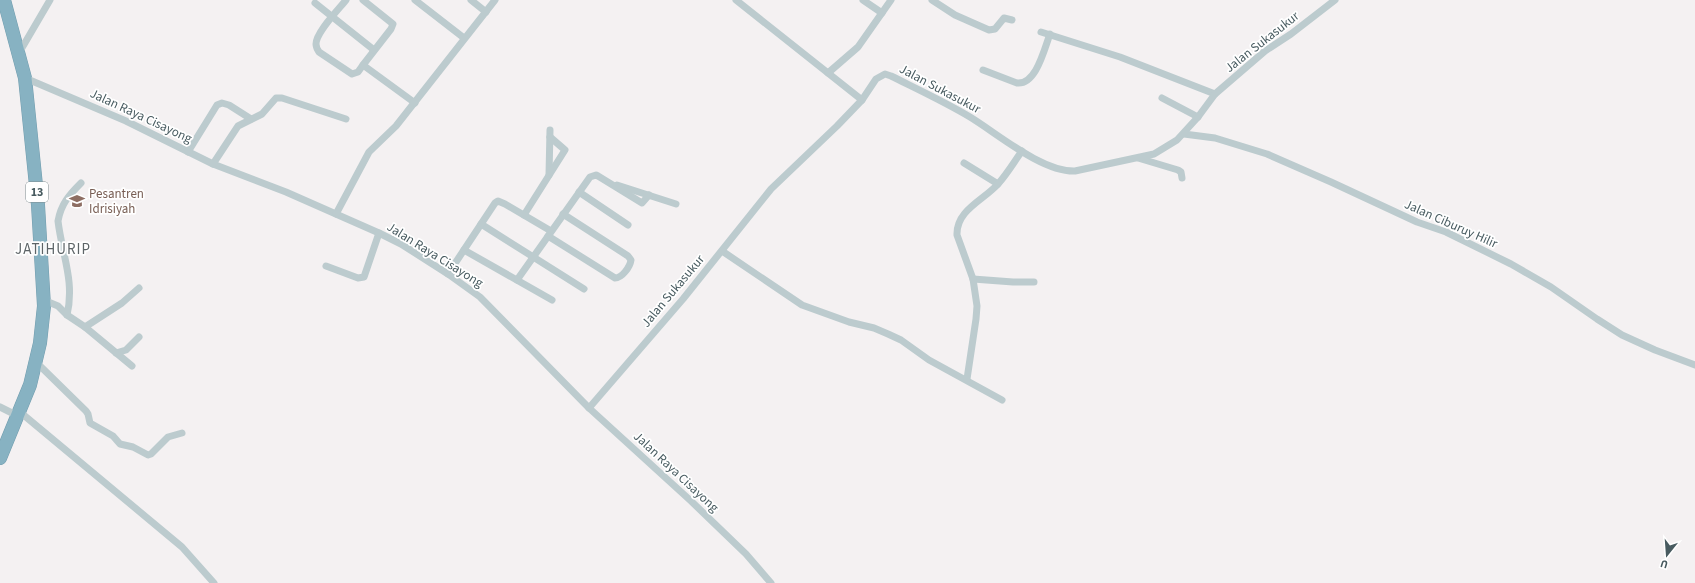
<svg xmlns="http://www.w3.org/2000/svg" width="1695" height="583" viewBox="0 0 1695 583" font-family="'Source Sans 3',sans-serif">
  <rect width="100%" height="100%" fill="#f4f1f2"/>
  <g fill="none" stroke-linecap="round" stroke-linejoin="round">
    <defs>
      <path id="highway" d="M0 458 30 385 40 343 44 306 38 205 25 78 4 0"/>
    </defs>
    <use href="#highway" stroke="#729dae" stroke-width="14"/>
    <g stroke="#bccbce" stroke-width="7">
      <path d="M346 0C339 9 316 32 316 44 316 47 317 49 319 52L352 74 358 72 363 65"/>
      <path d="M363 0 393 24 391 29 363 65 415 103"/>
      <path d="M415 0 464 38"/>
      <path d="M471 0 486 12"/>
      <path d="M736 0 862 100"/>
      <path d="M863 0 882 13"/>
      <path d="M932 0 955 15 989 30 995 29 1004 18 1012 20"/>
      <path d="M315 3 374 50"/>
      <path d="M1041 32 1120 57 1215 94"/>
      <path d="M19 53 50 0"/>
      <path d="M983 70 1017 83C1036 85 1044 50 1050 34"/>
      <path d="M828 73 858 47 891 0"/>
      <path d="M25 78 126 121 213 164 286 192 379 233 401 244 448 274 480 297 589 408 691 501 746 554 771 583"/>
      <path d="M1162 98 1198 117"/>
      <path d="M1184 134 1215 138 1267 154 1331 182 1417 222 1446 232 1511 264 1551 287 1597 319 1622 335 1655 350 1695 365"/>
      <path d="M188 152 217 105 222 103 229 105 251 119"/>
      <path d="M1138 158 1178 170 1181 172 1182 178"/>
      <path d="M964 163 998 184"/>
      <path d="M213 164 238 126 262 114 276 98H282L346 119"/>
      <path d="M549 175 550 130"/>
      <path d="M617 185 676 204"/>
      <path d="M579 192 628 225"/>
      <path d="M336 214 369 152 396 126 495 0"/>
      <path d="M524 215 565 150 550 137"/>
      <path d="M481 224 584 289"/>
      <path d="M548 236 615 278C622 278 630 267 631 260L628 256 563 214"/>
      <path d="M464 250 552 300"/>
      <path d="M722 251 802 305 849 322 874 328 888 334 901 340 929 360 1002 400"/>
      <path d="M326 266 358 278 364 277 379 233"/>
      <path d="M448 274 495 203 498 201 505 204 551 231"/>
      <path d="M973 279 1013 282H1034"/>
      <path d="M517 280 590 177 596 175 598 176 642 203 649 195"/>
      <path d="M44 298 46 301 58 306 67 315 85 327 132 366"/>
      <path d="M67 315C75 281 62 255 58 221 61 204 69 195 81 183"/>
      <path d="M85 327 122 303 139 288"/>
      <path d="M116 353 126 350 139 337"/>
      <path d="M36 362 86 411 88 414 90 423 113 436 120 444 133 447 148 455 151 454 168 437 182 433"/>
      <path d="M967 379 976 319 977 306 973 279 957 235C956 210 984 200 998 184 1007 174 1014 162 1022 151"/>
      <path d="M0 407 18 416"/>
      <path d="M589 408 683 299 771 189 837 126 862 100 876 79 885 74 891 76C917 89 945 102 970 117 998 134 1042 172 1075 171L1154 154 1177 140 1198 117 1215 94 1265 51 1291 34 1335 0"/>
      <path d="M20 412 182 547 214 583"/>
    </g>
    <use href="#highway" stroke="#87b2c2" stroke-width="13"/>
  </g>
  <defs>
    <symbol id="school-bare" viewBox="-9 -9 18 18"><path d="M0-5L7-2L0 1L-7-2ZM-4 1L0 2.5L4 1V4Q0 6-4 4Z" fill="#8d6e63" stroke="#fff" stroke-width="2.5" paint-order="stroke"/></symbol>
  </defs>
  <g fill-rule="evenodd">
    <use href="#school-bare" x="66" y="190" width="22" height="22"/>
  </g>
  <g text-anchor="middle" dominant-baseline="central" stroke-width="3.5" stroke-linejoin="round" paint-order="stroke">
    <rect fill="#fff" stroke="#7f8c90" stroke-width="1" x="26" y="182" width="22" height="20" rx="3"/>
    <g font-size="12" font-weight="bold" fill="#485b60">
      <text x="37" y="192">13</text>
    </g>
    <g font-size="13" fill="#485b60" stroke="#fff">
      <text transform="translate(1262 42) rotate(-38)">Jalan Sukasukur</text>
      <text transform="translate(940 89) rotate(28)">Jalan Sukasukur</text>
      <text transform="translate(141 116) rotate(25)">Jalan Raya Cisayong</text>
      <text transform="translate(1451 224) rotate(24)">Jalan Ciburuy Hilir</text>
      <text transform="translate(435 255) rotate(32)">Jalan Raya Cisayong</text>
      <text transform="translate(673 291) rotate(-50)">Jalan Sukasukur</text>
      <text transform="translate(676 472) rotate(43)">Jalan Raya Cisayong</text>
    </g>
    <g font-size="13" fill="#785e54" stroke="#fff" text-anchor="start">
      <text x="89" y="194">Pesantren<tspan x="89" dy="15">Idrisiyah</tspan></text>
    </g>
    <g font-size="15" letter-spacing="1" fill="#5d6467" stroke="#fff">
      <text x="53" y="249">JATIHURIP</text>
    </g>
  </g>
  <g transform="translate(1667 555) rotate(197)" stroke="#ffffff" stroke-width="3" paint-order="stroke">
  <path d="M0-3L7 15L0 10L-7 15Z" fill="#485b60"/>
  <text y="-6" font-size="11" font-weight="bold" text-anchor="middle" fill="#485b60">U</text>
  </g>
</svg>
